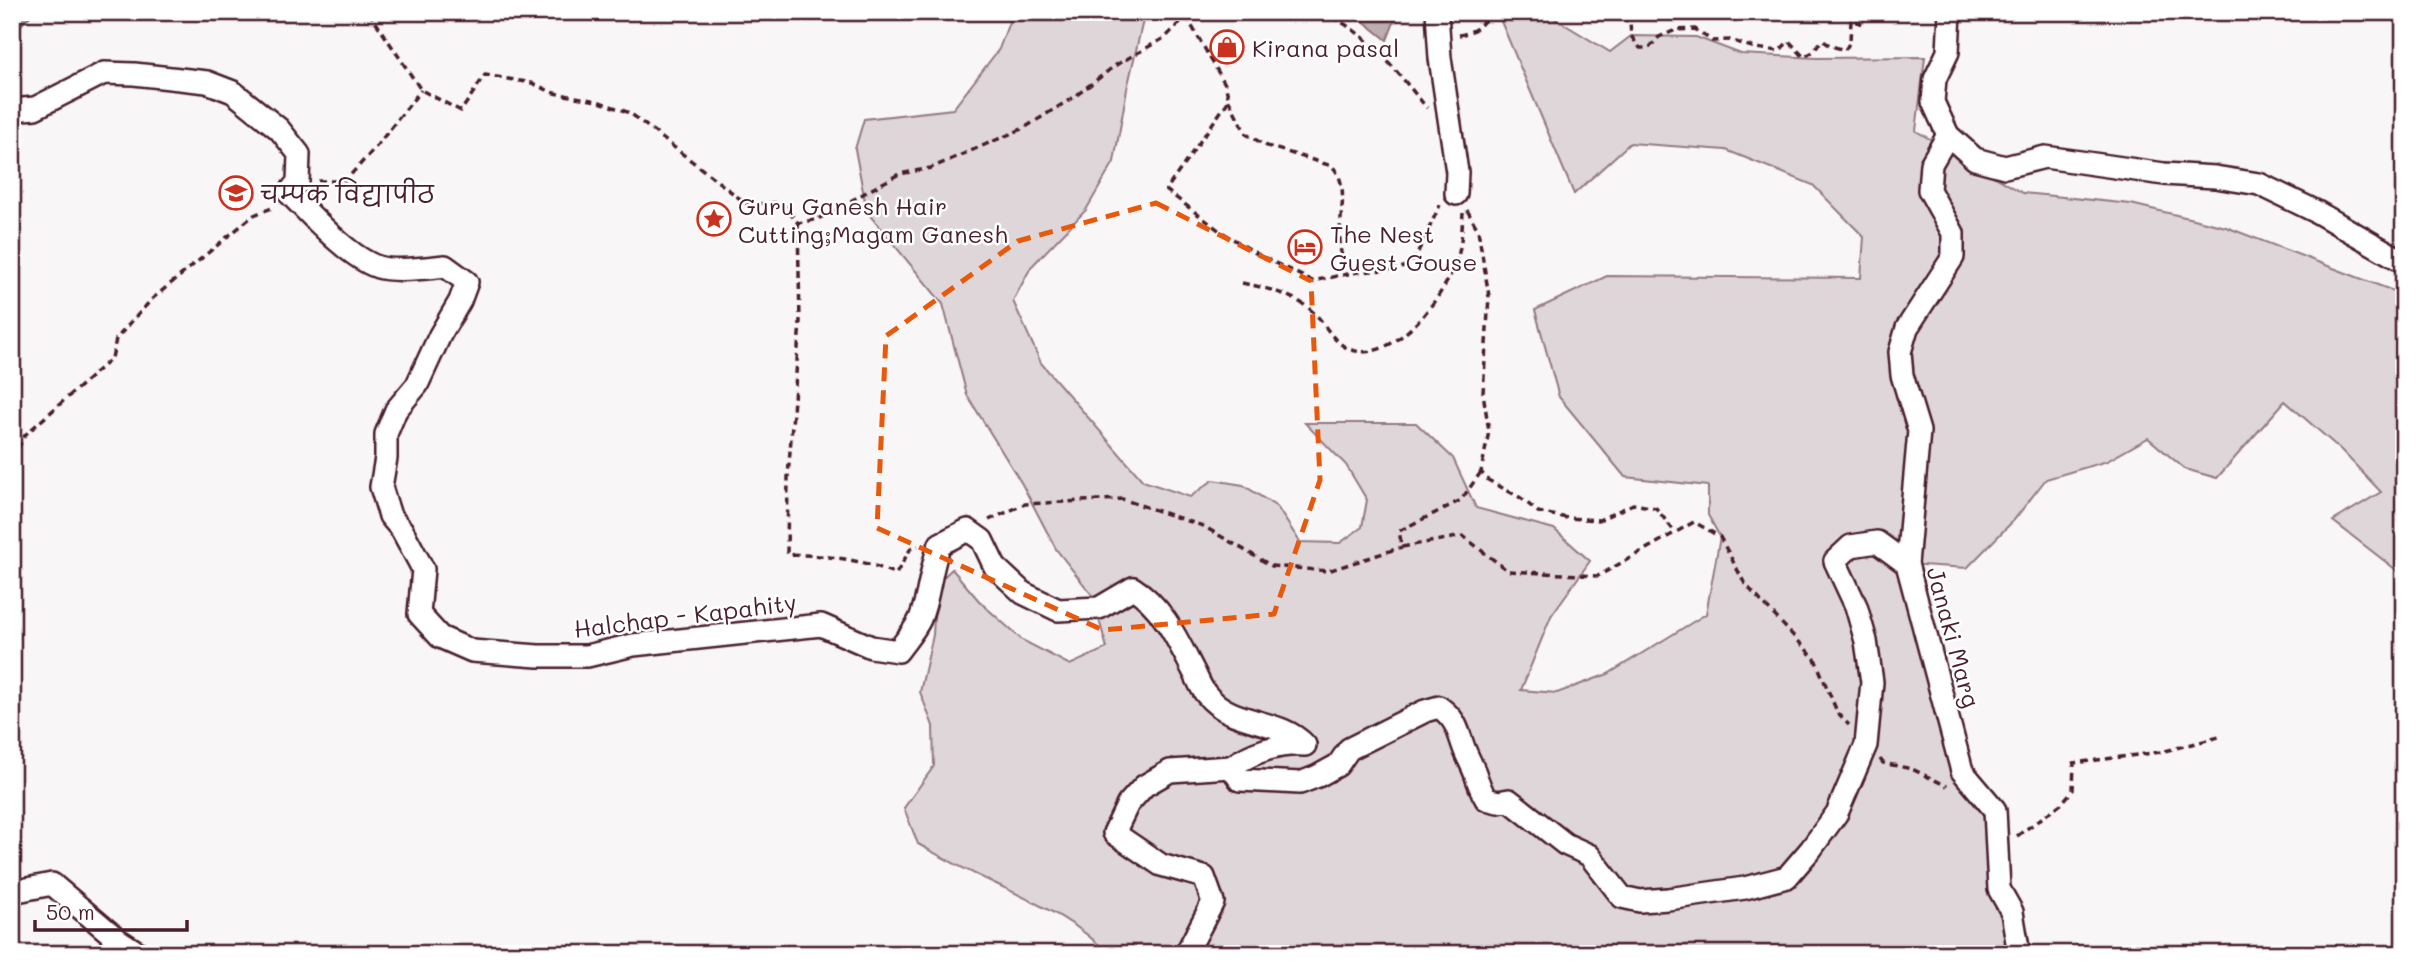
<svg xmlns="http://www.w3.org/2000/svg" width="2416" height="966" viewBox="0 0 2416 966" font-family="Mali,'Playpen Sans Deva',sans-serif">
  <rect width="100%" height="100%" fill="#f8f6f7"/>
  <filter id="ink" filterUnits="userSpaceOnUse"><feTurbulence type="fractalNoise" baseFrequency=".0143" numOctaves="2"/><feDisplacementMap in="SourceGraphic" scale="14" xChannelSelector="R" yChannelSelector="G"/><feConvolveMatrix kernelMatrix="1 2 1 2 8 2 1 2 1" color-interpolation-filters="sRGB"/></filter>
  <g filter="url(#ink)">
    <path fill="#ded6d9" stroke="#947a82" stroke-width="2" d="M1042 12H1145L1127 89 1114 162 1086 210 1031 267 1013 301 1041 363 1143 481 1190 497 1213 480 1243 485 1277 507 1300 542 1340 543 1362 527 1367 500 1346 465 1305 423H1416L1453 458 1476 508 1554 529 1590 561 1551 616 1521 690 1557 693 1608 674 1706 614 1720 537 1708 515V486L1625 477 1559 397 1535 310 1607 276 1861 278 1864 237 1813 185 1726 150 1630 143 1574 194 1497 12H1544L1610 52 1631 36 1696 37 1741 54 1817 58 1925 57 1916 131 2023 193 2131 204 2226 227 2404 295V576L2333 521 2381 492 2341 450 2285 401 2217 478 2185 469 2148 438 2107 461 2046 479 2014 520 1967 568 1907 564 1962 770 1985 819 2014 954H1108C1077 920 1031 901 990 881 965 870 942 857 918 844L904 808 934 766 933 726 920 692 933 635 936 584 952 569 980 602 1022 640 1070 665 1107 648 1092 595 1056 549 1022 484 967 395 943 304 867 212 855 149 864 119 953 109 999 49 1012 14Z"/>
    <g fill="#bdadb0" stroke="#8f747b" stroke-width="2">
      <path d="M12 12H34L12 34Z"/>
      <path d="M1352 12H1398L1387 40Z"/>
    </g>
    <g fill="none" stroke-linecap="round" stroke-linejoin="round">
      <defs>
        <g id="minor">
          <path d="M1437 12 1440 58 1457 172 1456 194"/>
          <path d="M1950 12 1948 52 1935 79 1933 102 1948 135 1975 159 2005 167 2045 157 2164 174 2215 177 2259 184 2317 212 2404 262"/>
          <path d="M12 110 35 108 104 73 134 74 207 82 233 92 279 129 299 154 298 182 289 193C312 216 348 257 378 267 393 272 429 268 445 266L467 282 460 301 440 335 417 385 396 410 386 434V458L381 487 390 516 402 530 423 569 419 614 440 637 472 651 538 656H587L633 645 821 625 871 647 898 651C905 641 915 630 920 619 930 595 930 568 940 544L968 530 982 540 995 567 1023 593 1058 610 1099 608 1133 588C1163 607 1177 639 1193 670 1197 677 1200 687 1206 694 1232 727 1279 717 1305 745 1279 743 1252 752 1231 767L1240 780 1300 783 1318 776 1338 765 1349 749 1425 711 1439 707C1457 720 1457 729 1464 748 1468 759 1474 768 1477 779 1480 786 1481 791 1486 799L1498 802 1509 800 1565 844 1589 855 1622 897 1640 901 1668 899 1745 888 1787 877 1811 849 1837 813 1866 745 1872 682 1866 641 1856 606 1835 561 1851 546 1877 542 1907 564"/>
          <path d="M1948 135 1931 164 1929 190 1953 233V257L1907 328 1900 352 1902 375 1919 431 1907 564 1962 771 1995 810 1999 889 2012 912 2019 954"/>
          <path d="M12 892 52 884 117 939 140 954"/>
          <path d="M1186 954 1213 902 1204 877 1161 865 1114 833 1128 804 1144 786 1170 771 1231 767"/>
        </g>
      </defs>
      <use href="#minor" stroke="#4a1f2b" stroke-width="26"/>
      <g stroke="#4a1f2b" stroke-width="3.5" stroke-dasharray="7 5" stroke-linecap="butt">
        <path d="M369 12 421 90 461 111 485 75 532 83 554 93 597 101 630 113 748 205 781 202 798 223 818 219 899 174 931 168 1024 128 1074 97 1116 65 1166 37 1186 16 1202 12"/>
        <path d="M1178 12 1186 16"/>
        <path d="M1321 12C1368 31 1395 70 1427 108"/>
        <path d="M1611 12 1630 22 1631 36 1640 48H1649L1659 37 1666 34 1676 30 1695 29 1712 41 1730 40 1755 48 1779 51 1789 41 1804 57 1813 52 1822 40 1831 46 1845 50 1850 42 1851 20 1863 24 1864 12"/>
        <path d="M1186 16 1225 84 1229 100 1166 190 1220 231 1259 255 1312 281 1358 272 1398 269 1409 265 1415 258 1440 205"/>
        <path d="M1459 35C1472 33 1485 25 1488 12"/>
        <path d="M1229 100 1246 134 1267 146 1332 166C1351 186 1338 217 1340 242 1340 253 1344 265 1346 275"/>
        <path d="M318 181H345L375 148 421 90"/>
        <path d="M1467 210 1478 230 1489 296 1483 393 1489 431 1481 472 1488 480 1521 498 1538 512 1567 518 1599 520 1633 504 1656 508 1674 531"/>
        <path d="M798 223 800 322 788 477 787 554C826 556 860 558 896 574L911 548 918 546"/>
        <path d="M1242 283C1266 288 1293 294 1312 311 1325 322 1331 341 1349 349 1394 367 1448 292 1458 256 1462 242 1462 227 1463 213"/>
        <path d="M12 459 25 435 112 358 116 339 152 299 254 215 274 207"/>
        <path d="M1481 472 1461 500 1399 531 1402 547 1463 536 1508 571 1598 576 1694 522 1720 537 1745 584 1815 659 1838 714 1849 725"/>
        <path d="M989 520 1025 504 1122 499 1203 526 1272 566 1328 571 1402 547"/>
        <path d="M1880 759 1883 763 1912 769 1947 786"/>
        <path d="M2017 836 2061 804 2073 790 2074 763 2161 752 2223 736"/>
      </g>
      <use href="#minor" stroke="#fff" stroke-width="21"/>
    </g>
  </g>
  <path fill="none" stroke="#e8590c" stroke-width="5" stroke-dasharray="14 9" stroke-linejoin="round" d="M1156 203 1311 281 1320 480 1274 614 1103 630 877 528 886 336 1018 241Z"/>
  <defs>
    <symbol id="shop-ring" viewBox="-11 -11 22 22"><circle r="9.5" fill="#fff" stroke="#c8321e" stroke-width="1.5"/><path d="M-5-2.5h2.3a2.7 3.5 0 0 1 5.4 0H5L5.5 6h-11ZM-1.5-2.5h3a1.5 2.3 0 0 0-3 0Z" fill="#c8321e"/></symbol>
    <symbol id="school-ring" viewBox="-11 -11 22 22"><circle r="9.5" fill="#fff" stroke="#c8321e" stroke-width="1.5"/><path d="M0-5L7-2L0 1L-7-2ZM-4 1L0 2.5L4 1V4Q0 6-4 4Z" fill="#c8321e"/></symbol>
    <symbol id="sight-ring" viewBox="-11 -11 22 22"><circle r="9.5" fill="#fff" stroke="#c8321e" stroke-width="1.5"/><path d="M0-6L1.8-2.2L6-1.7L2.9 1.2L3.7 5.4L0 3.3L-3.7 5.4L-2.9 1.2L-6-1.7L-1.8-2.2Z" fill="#c8321e"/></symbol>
    <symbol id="hotel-ring" viewBox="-11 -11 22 22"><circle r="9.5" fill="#fff" stroke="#c8321e" stroke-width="1.5"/><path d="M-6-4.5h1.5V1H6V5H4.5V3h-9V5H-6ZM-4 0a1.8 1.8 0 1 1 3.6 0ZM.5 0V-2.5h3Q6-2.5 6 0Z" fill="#c8321e"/></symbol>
  </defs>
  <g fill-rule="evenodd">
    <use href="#shop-ring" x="1208" y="28" width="38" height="38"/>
    <use href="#school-ring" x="217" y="174" width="38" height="38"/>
    <use href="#sight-ring" x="695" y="200" width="38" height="38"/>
    <use href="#hotel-ring" x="1286" y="228" width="38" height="38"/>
  </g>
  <g text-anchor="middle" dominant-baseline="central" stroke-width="5" stroke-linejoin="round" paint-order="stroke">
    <g font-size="24" fill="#4a1f2b" stroke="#fff" text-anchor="start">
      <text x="1252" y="47">Kirana pasal</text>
      <text x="260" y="193">चम्पक विद्यापीठ</text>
      <text x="738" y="205">Guru Ganesh Hair<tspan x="738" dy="28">Cutting;Magam Ganesh</tspan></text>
      <text x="1330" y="233">The Nest<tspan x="1330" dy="28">Guest Gouse</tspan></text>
    </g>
    <g font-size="24" fill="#4a1f2b" stroke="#fff">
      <text transform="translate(685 615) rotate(-7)">Halchap - Kapahity</text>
      <text transform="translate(1954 637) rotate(75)">Janaki Marg</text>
    </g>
  </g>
  <rect width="2416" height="966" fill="none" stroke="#fff" stroke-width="42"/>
  <rect x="21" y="21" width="2374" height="924" fill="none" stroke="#4a1f2b" stroke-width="2.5" filter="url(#ink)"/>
  <path d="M35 920v10h152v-10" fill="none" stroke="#4a1f2b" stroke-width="3.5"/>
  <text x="46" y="920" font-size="21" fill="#4a1f2b" stroke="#ffffff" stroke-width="5" paint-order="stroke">50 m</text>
</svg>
